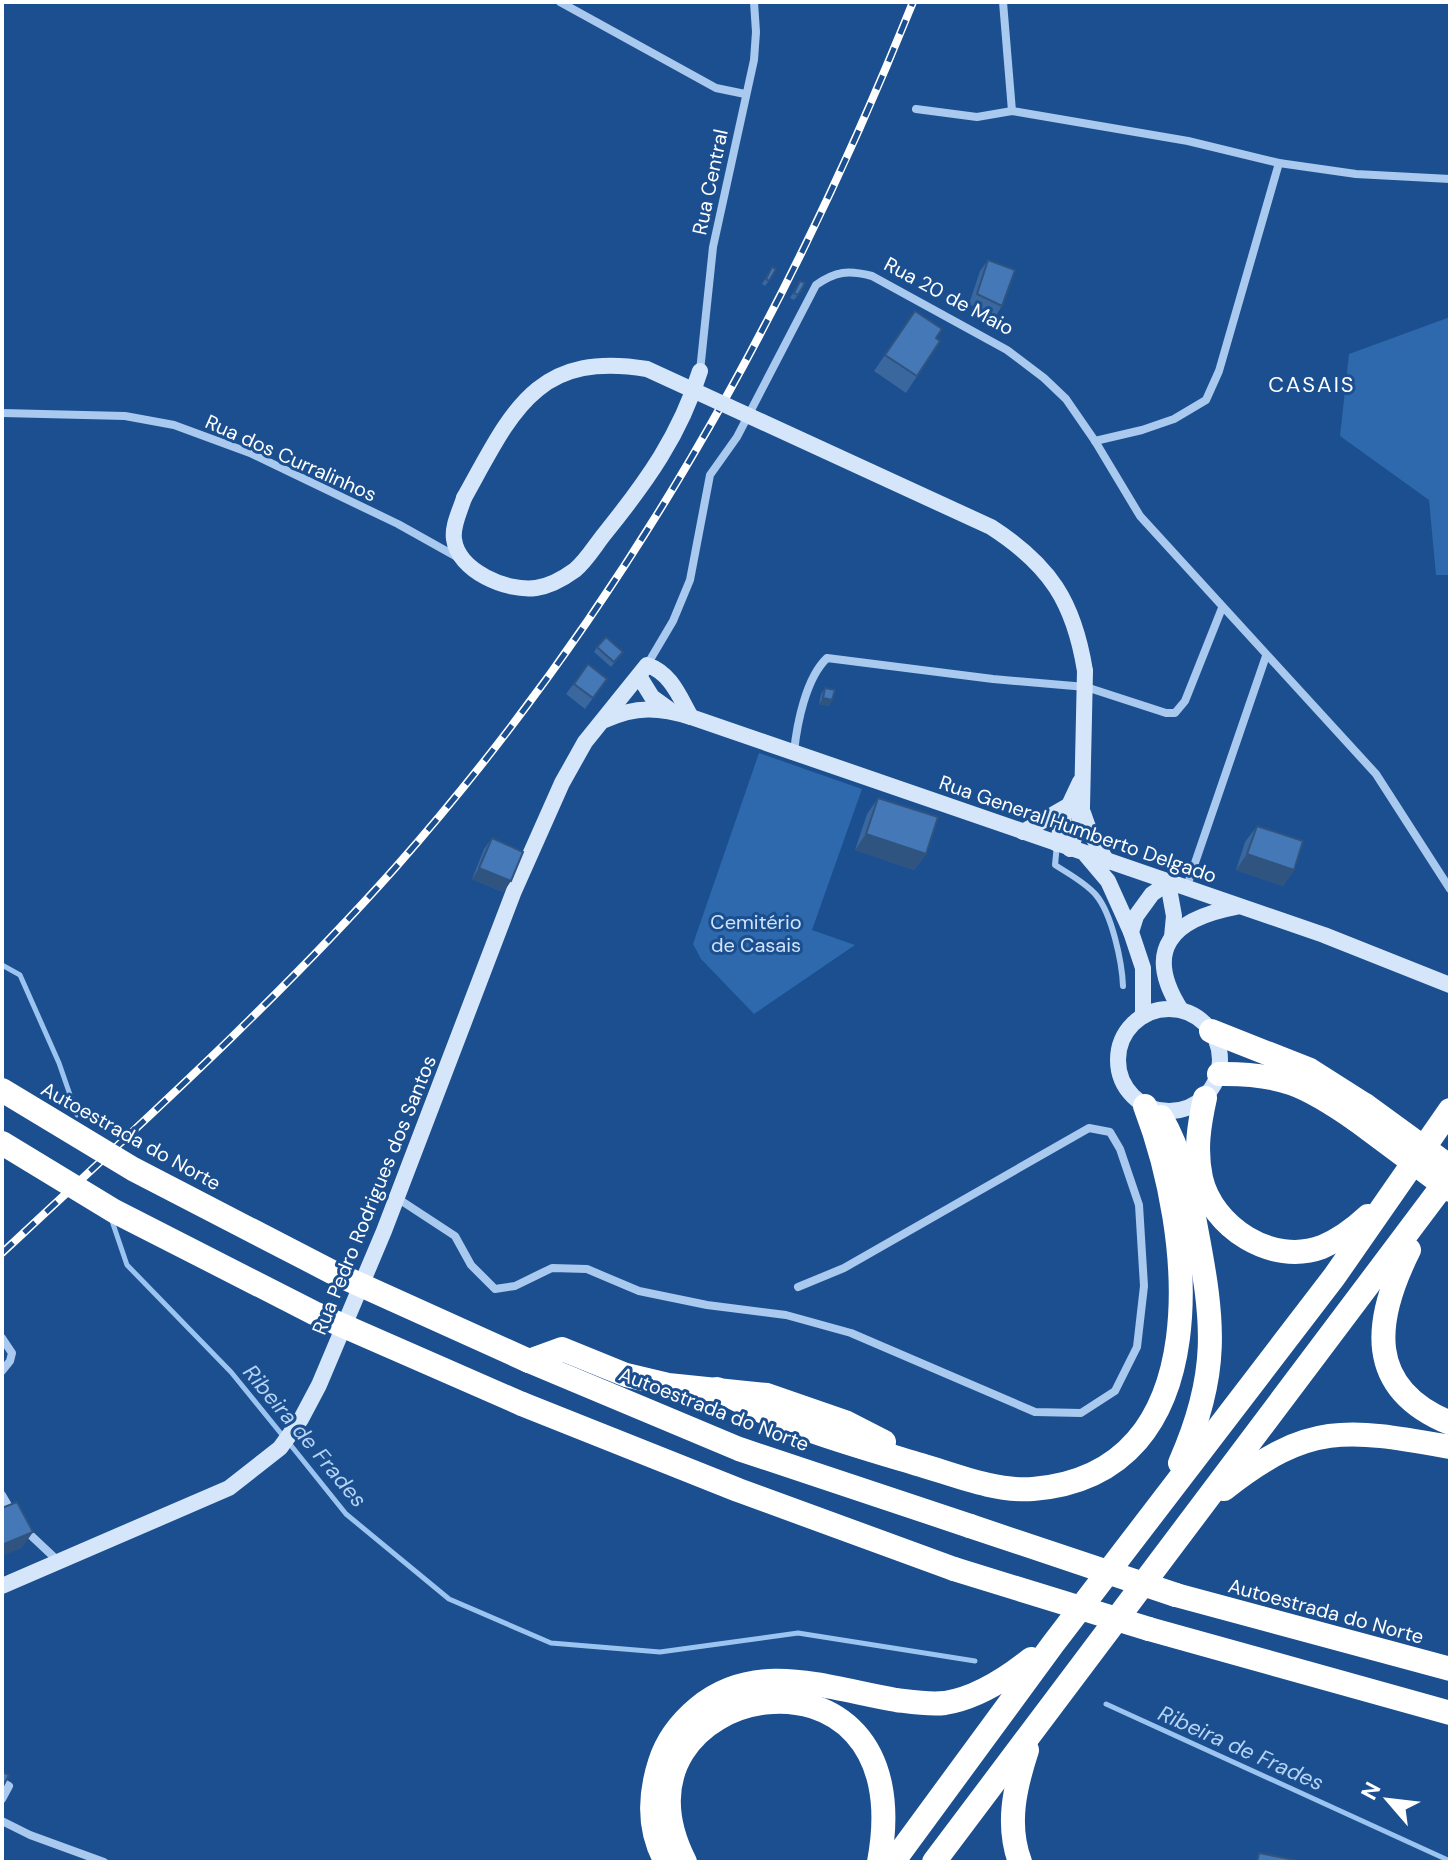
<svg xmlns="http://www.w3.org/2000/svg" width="1452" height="1864" viewBox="0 0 1452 1864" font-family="'DM Sans',sans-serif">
  <rect width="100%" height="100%" fill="#1b4f8f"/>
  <g fill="#2e69ad">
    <path d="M1450 317V575H1436L1429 500 1340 436 1349 354Z"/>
    <path d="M759 753 862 789 812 930 855 945 754 1014 701 959 693 944Z"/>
  </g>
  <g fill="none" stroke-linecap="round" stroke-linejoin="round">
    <g stroke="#9cc4f0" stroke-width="5">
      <path d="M2 965 20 975 59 1063 77 1115"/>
      <path d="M112 1221 127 1265 231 1372 283 1436"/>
      <path d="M289 1443 346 1514 449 1599 551 1643 660 1652 798 1633 975 1661"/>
      <path d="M1106 1704 1450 1861"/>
    </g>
    <path stroke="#a9c9ee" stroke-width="6" d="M1057 844 1055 865C1069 874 1086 883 1096 895 1112 914 1122 962 1123 986"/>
    <g stroke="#a9c9ee" stroke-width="8">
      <path d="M560 2 716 88 745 94"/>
      <path d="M1003 2 1012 111"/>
      <path d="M916 109 977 117 1012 111 1188 141 1279 163 1356 174 1450 179"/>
      <path d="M700 371 713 247 754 60 756 32 754 2"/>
      <path d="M2 413 125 416 174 425 250 453 398 524 457 557"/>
      <path d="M1095 441 1142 430 1174 419 1206 400 1219 371 1279 163"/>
      <path d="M647 665 673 621 690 580 710 475 737 437 816 285C836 271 848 270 872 276L1007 350 1044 378 1066 399 1095 441 1140 516 1376 774 1450 889"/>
      <path d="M794 752C797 723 806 678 827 658L993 679 1086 687 1166 713H1175L1185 701 1222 608"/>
      <path d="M1186 889 1266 656"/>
      <path d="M397 1198 455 1236 471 1265 495 1289 515 1286 552 1268 587 1269 639 1291 707 1305 786 1315 851 1333 1035 1412 1081 1413 1115 1391 1137 1347 1144 1286 1139 1205 1120 1149 1110 1132 1089 1128 844 1268 798 1287"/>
      <path d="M2 1338 12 1353 10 1361 2 1371"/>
      <path d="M2 1495 13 1514"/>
      <path d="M23 1528 57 1560"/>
      <path d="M2 1782 9 1786 2 1799"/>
      <path d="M2 1821 30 1835 104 1862"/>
    </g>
    <g stroke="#d6e6fa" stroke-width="16">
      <path d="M464 498C460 511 452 526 454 539 458 571 507 592 536 588 550 586 564 578 575 570 587 560 596 544 606 532 647 481 680 435 700 371"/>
      <path d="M639 676 652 697 670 710"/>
      <path d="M605 720C636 706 659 707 691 717L1324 935 1450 985"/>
      <path d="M1083 813 1089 830 1107 862"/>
      <path d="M1023 832 1068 806"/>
      <path d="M1057 844 1064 816 1080 782"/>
      <path d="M1070 849 1078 828 1082 807 1085 671"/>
      <path d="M1086 855 1108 881 1131 932"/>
      <path d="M1168 883 1174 916 1172 937"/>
      <circle cx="1169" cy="1060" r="51"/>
      <path d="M1181 1010C1142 949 1173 919 1236 907"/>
      <path d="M1143 1016V968L1131 932 1136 916 1152 894 1168 883"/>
      <path d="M2 1586 229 1488 280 1448 301 1419 319 1385 384 1231 514 891 562 783 585 742 647 665C671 673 679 696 691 717"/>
    </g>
    <g stroke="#fff" stroke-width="24">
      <path d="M1211 1031 1310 1070 1365 1105"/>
      <path d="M1219 1074C1281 1073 1306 1085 1356 1120"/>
      <path d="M1205 1098C1199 1125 1195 1150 1201 1178 1212 1227 1272 1266 1322 1247 1339 1240 1355 1228 1368 1216"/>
      <path d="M1161 1117C1181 1152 1189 1188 1196 1228 1214 1322 1220 1373 1180 1463"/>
      <path d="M1409 1250C1374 1320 1364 1388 1450 1423"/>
      <path d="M529 1361 739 1449 970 1526"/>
      <path d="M529 1361 562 1349 626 1375 668 1385 767 1395 845 1422 884 1442"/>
      <path d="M717 1389C781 1425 851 1444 921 1465 955 1475 996 1492 1033 1489 1222 1474 1193 1231 1145 1106"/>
      <path d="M522 1404 738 1490 954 1569"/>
      <path d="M1224 1489C1310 1421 1348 1429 1450 1447"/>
      <path d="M1176 1595 1450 1669"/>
      <path d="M1149 1629 1450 1713"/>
      <path d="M666 1862C648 1830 649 1796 660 1762 667 1740 680 1723 698 1708 757 1659 829 1689 896 1700 912 1702 929 1705 945 1703 977 1698 1006 1679 1031 1659"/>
      <path d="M685 1862C593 1682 925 1617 879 1862"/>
      <path d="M893 1862 1053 1644 1334 1277 1450 1110"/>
      <path d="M934 1862 1450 1176"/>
      <path d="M1020 1862C1006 1824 1015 1787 1027 1750"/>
    </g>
    <defs>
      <path id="rail" d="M2 1253C136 1128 273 1005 395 868 623 610 785 320 913 2"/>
    </defs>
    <use href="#rail" stroke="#fff" stroke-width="8"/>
    <use href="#rail" stroke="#1b4f8f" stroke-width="5" stroke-dasharray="15" stroke-linecap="butt"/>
    <path stroke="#d6e6fa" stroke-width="16" d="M464 498C511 414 535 350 647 369L991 527C1050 565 1074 602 1085 671"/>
    <g stroke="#fff" stroke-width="24">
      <path d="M2 1090 133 1169 332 1272 529 1361"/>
      <path d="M1365 1105 1450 1167"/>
      <path d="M1356 1120 1450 1190"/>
      <path d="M2 1143 114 1211 314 1313 522 1404"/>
      <path d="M970 1526 1176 1595"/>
      <path d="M954 1569 1149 1629"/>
    </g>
  </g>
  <g fill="#3a679d">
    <path d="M988 260 1002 306 995 317 969 304 980 271Z"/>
    <path d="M772 267 769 281 765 286 762 284Z"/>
    <path d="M800 281 798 295 794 300 790 298Z"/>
    <path d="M915 311 936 338 940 341 906 393 874 371Z"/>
    <path d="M597 647 623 652 611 667 594 652Z"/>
    <path d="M588 664 607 679 585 709 566 694Z"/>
    <path d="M825 688 832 700 829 706 819 704 821 694Z"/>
    <path d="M878 798 926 854 914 870 855 850 867 814Z"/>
    <path d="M1257 826 1294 870 1283 886 1236 870 1245 842Z"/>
    <path d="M492 838 511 881 503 892 472 879 484 849Z"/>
  </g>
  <g fill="#305480">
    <path d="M823 698 832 700 829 706 819 704Z"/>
    <path d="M866 834 926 854 914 870 855 850Z"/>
    <path d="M1247 854 1294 870 1283 886 1236 870Z"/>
    <path d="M479 868 511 881 503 892 472 879Z"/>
    <path d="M33 1532 22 1548 2 1556V1545Z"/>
  </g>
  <g fill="#4478b7" stroke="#305480" stroke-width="2">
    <path d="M988 260 1015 270 1002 306 977 294Z"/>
    <path d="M772 267 776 269 769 281 766 279Z"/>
    <path d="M800 281 805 283 798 295 794 293Z"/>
    <path d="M915 311 942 329 936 338 940 341 917 376 885 355Z"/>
    <path d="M606 637 623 652 614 662 597 647Z"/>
    <path d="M588 664 607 679 593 698 574 684Z"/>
    <path d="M825 688 835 690 832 700 823 698Z"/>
    <path d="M878 798 938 817 926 854 866 834Z"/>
    <path d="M1257 826 1303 841 1294 870 1247 854Z"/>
    <path d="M492 838 523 852 511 881 479 868Z"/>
    <path d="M17 1502 33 1532 2 1545V1508Z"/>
    <path d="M2 1772 9 1775 2 1788Z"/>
    <path d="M1259 1853 1295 1860 1294 1862H1257Z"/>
  </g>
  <g text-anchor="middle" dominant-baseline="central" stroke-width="6" stroke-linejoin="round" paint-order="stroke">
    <g font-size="20" fill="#fff" stroke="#1b4f8f">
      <text transform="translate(710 182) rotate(-78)">Rua Central</text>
      <text transform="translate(949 296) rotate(28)">Rua 20 de Maio</text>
      <text transform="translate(291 458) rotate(24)">Rua dos Curralinhos</text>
      <text transform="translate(1078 829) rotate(19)">Rua General Humberto Delgado</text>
      <text transform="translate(131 1136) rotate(29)">Autoestrada do Norte</text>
      <text transform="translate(374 1195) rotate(-68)">Rua Pedro Rodrigues dos Santos</text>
      <text transform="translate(714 1409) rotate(21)">Autoestrada do Norte</text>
      <text transform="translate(1326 1611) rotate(15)">Autoestrada do Norte</text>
    </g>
    <g font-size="20" fill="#cfe3fa" stroke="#1b4f8f">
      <text x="756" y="922">Cemitério<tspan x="756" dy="23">de Casais</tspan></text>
    </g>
    <g font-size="22" letter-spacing="2" fill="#fff" stroke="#1b4f8f">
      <text x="1312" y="384">CASAIS</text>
    </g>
    <g font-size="22" font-style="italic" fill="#b5d3f5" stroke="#1b4f8f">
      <text transform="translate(305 1436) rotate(50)">Ribeira de Frades</text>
      <text transform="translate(1241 1748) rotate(24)">Ribeira de Frades</text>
    </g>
  </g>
  <rect width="1452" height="1864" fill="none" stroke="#ffffff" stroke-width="8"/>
  <g transform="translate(1388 1800) rotate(298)" stroke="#1b4f8f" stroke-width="6" paint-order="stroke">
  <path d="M0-6L14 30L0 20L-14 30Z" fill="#ffffff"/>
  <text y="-12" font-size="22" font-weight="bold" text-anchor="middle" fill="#ffffff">N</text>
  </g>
</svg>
